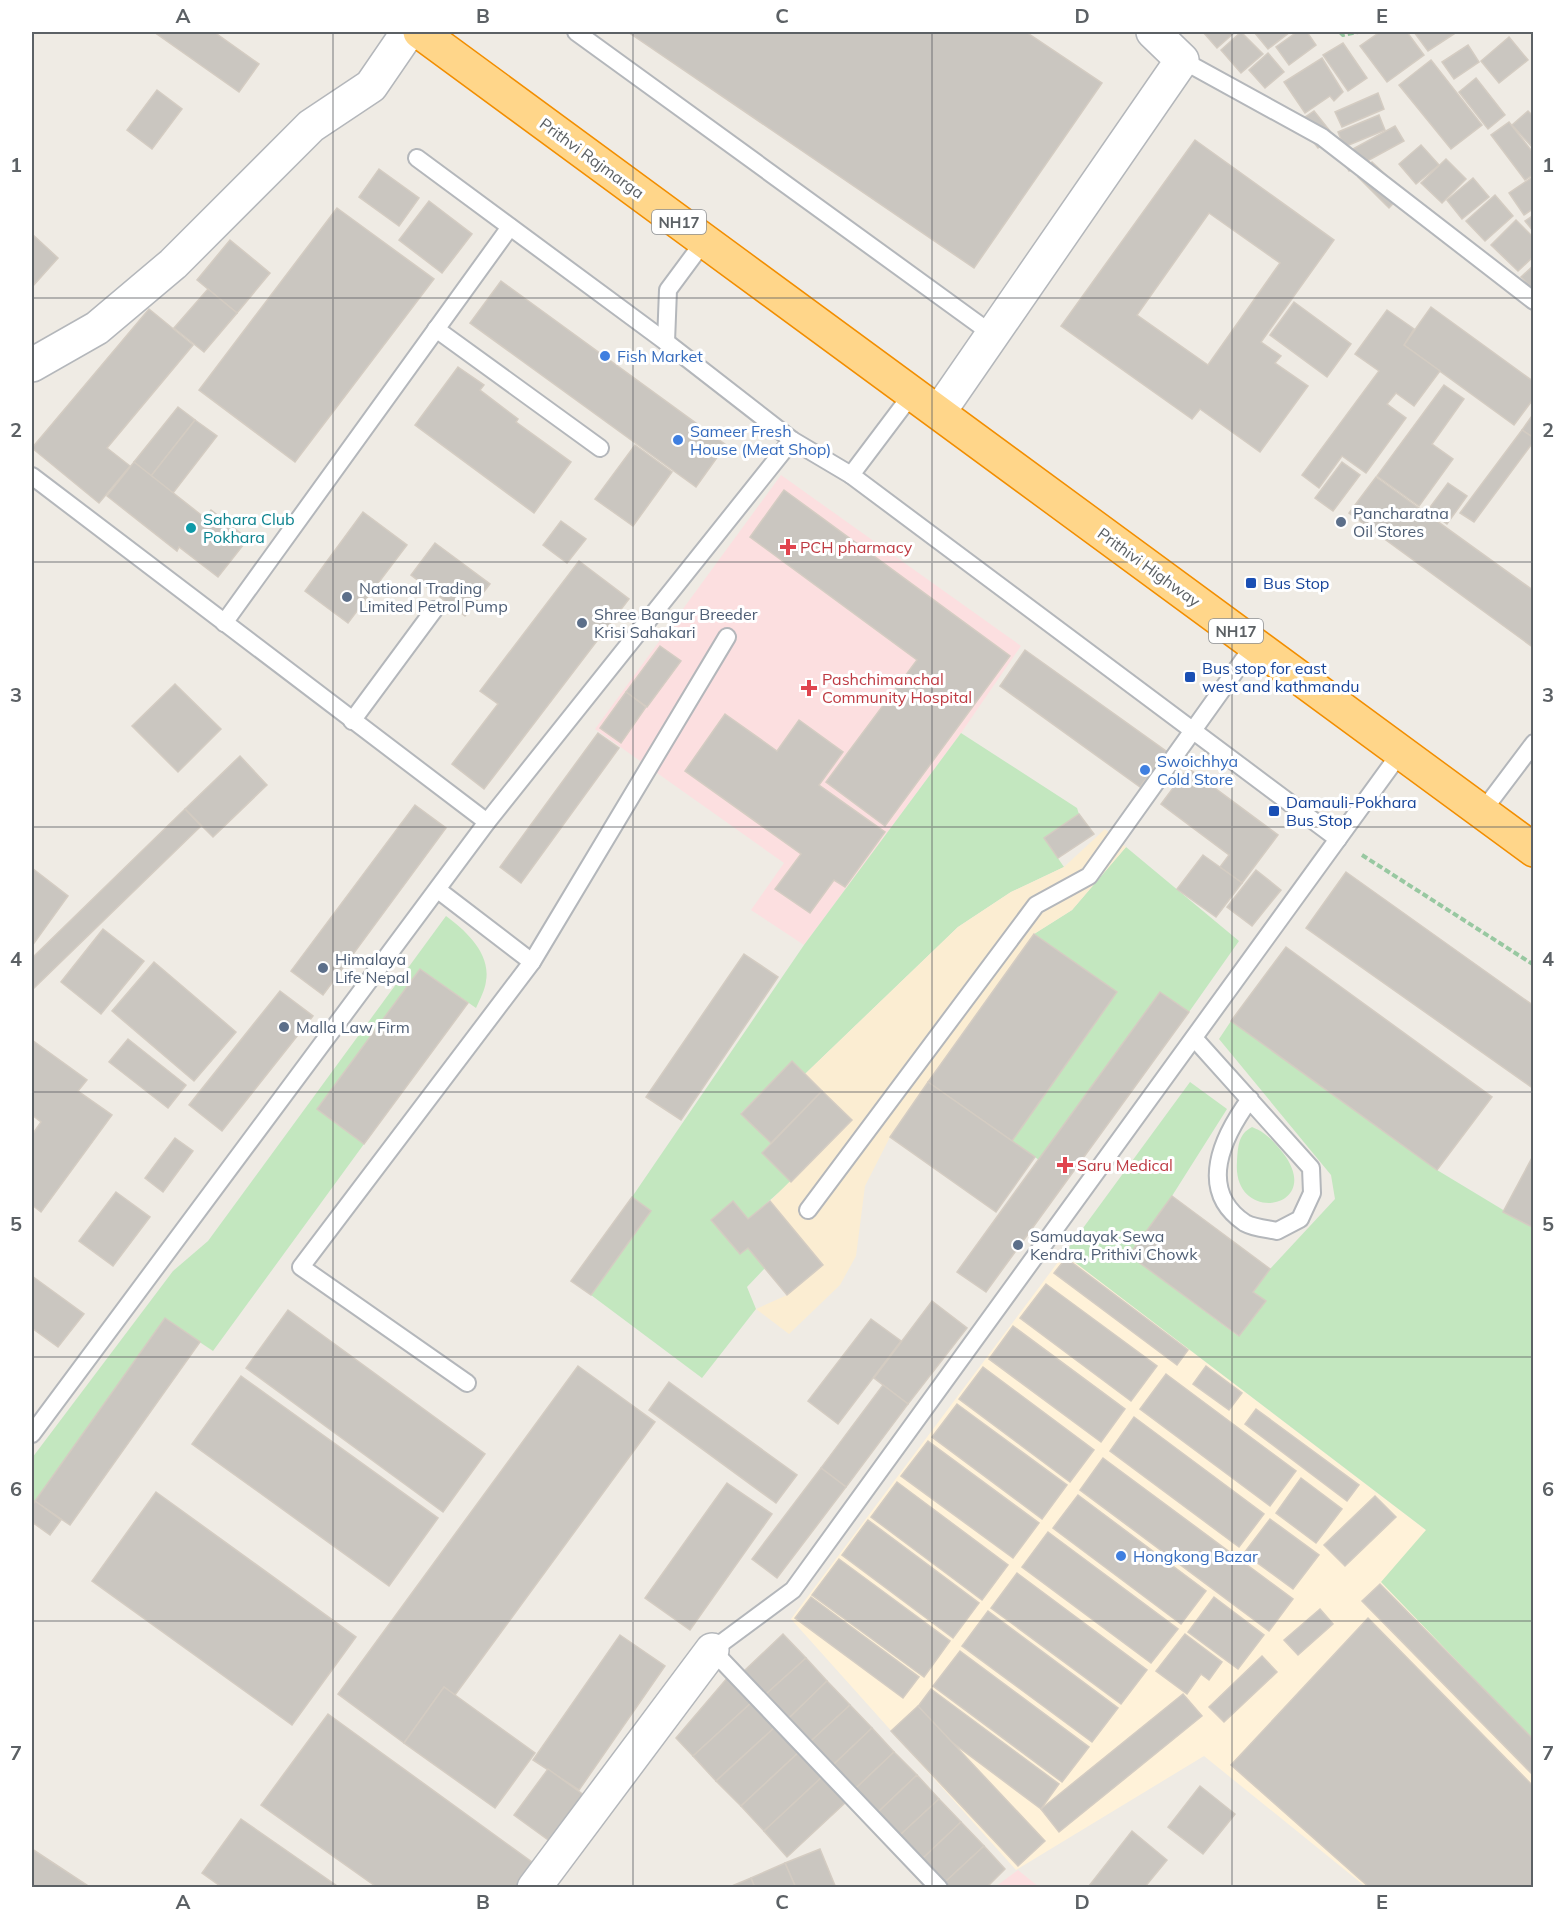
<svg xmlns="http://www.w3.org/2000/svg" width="1565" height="1919" viewBox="0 0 1565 1919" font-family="Mulish,sans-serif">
  <rect width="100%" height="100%" fill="#efebe4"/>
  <path fill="#fff2d9" d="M1064 1254 1426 1530 1533 1740V1887H1366L1204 1756 1016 1870 791 1619Z"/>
  <g fill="#fcdfe0">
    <path d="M781 475 1021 646 961 733 804 945 751 910 784 863 595 729Z"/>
    <path d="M1018 1870 1039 1887H995Z"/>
  </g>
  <g fill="#c3e7bf">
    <path d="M961 733 1077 808 1079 814 1044 838 1064 867 1011 892 958 927 805 1074 792 1062 741 1113 771 1143 762 1153 791 1182 748 1219 733 1201 711 1220 740 1254 748 1248 765 1268 747 1287 756 1309 702 1378 591 1295 651 1211 632 1197 804 945Z"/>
    <path d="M1126 847 1239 941 1189 1012 1160 992 1039 1160 1012 1141 1117 992 1034 934 1072 910Z"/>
    <path d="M446 916C465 930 491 953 486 981 485 990 480 999 476 1008L420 969 317 1109 364 1144 213 1351 165 1319 32 1506V1458L173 1271 208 1241Z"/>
    <path d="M1231 1021 1437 1170 1533 1228V1740L1381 1582 1426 1530 1064 1254 1190 1082 1227 1109 1172 1196 1129 1255 1238 1336 1265 1301 1253 1292 1270 1269 1335 1199 1331 1175 1219 1039Z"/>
    <path d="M1252 1127C1267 1133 1273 1141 1283 1153 1326 1209 1232 1226 1237 1162 1238 1147 1238 1134 1252 1127Z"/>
  </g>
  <path fill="#fbedd2" d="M1105 829 1126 847 1072 910 1034 934 890 1137 865 1186 856 1256 840 1285 789 1334 756 1309 787 1295 823 1265 770 1201 852 1120 805 1074 958 927 1011 892 1064 867Z"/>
  <g fill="#cac6c0" stroke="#d4ccc2" stroke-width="1.5" fill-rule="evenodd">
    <path d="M154 32H214L259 64 239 92Z"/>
    <path d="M628 32H1026L1102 83 974 268Z"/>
    <path d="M1203 32H1235L1217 48Z"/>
    <path d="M1241 32 1263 54 1241 73 1221 50Z"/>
    <path d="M1254 32H1290L1268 49Z"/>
    <path d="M1297 32H1307L1316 45 1289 65 1276 47Z"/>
    <path d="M1380 32H1407L1424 55 1387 82 1360 46Z"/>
    <path d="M1414 32H1453L1454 34 1428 51Z"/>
    <path d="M1509 37 1528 60 1499 83 1481 61Z"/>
    <path d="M1343 43 1367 78 1348 91 1323 55Z"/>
    <path d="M1468 45 1479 62 1454 79 1442 62Z"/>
    <path d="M1268 53 1284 72 1265 88 1249 70Z"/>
    <path d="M1322 58 1343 92 1334 101 1330 96 1305 113 1284 82Z"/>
    <path d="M1431 60 1482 125 1451 149 1399 85Z"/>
    <path d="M1476 78 1505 115 1488 129 1459 92Z"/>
    <path d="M157 90 182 109 152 149 127 130Z"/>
    <path d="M1378 93 1384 109 1342 127 1335 112Z"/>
    <path d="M1314 111 1334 136 1318 148 1298 122Z"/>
    <path d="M1528 111 1534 117V149L1512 125Z"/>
    <path d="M1379 115 1385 130 1344 147 1338 132Z"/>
    <path d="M1509 122 1534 154V174L1525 180 1491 135Z"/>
    <path d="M1395 126 1404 141 1349 171 1340 156Z"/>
    <path d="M1195 140 1334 240 1261 342 1281 356 1275 363 1308 386 1260 452 1200 409 1192 419 1061 326ZM1209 213 1280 263 1208 365 1137 315Z"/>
    <path d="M1421 145 1439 165 1416 184 1399 164Z"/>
    <path d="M1446 159 1466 179 1442 203 1421 183Z"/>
    <path d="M1372 162 1404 192 1389 208 1358 177Z"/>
    <path d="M379 169 419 198 399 226 359 197Z"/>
    <path d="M1534 176V208L1524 215 1509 193Z"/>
    <path d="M1473 178 1489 197 1462 219 1447 200Z"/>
    <path d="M1495 195 1513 216 1485 241 1466 221Z"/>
    <path d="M429 201 472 234 442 273 399 240Z"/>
    <path d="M337 208 434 279 295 462 199 390Z"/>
    <path d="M1534 215V232L1525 221Z"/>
    <path d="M1516 220 1534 238V256L1518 271 1491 245Z"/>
    <path d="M32 234 58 258 32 287Z"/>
    <path d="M230 240 270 273 237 313 197 280Z"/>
    <path d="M1534 265V290L1521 277Z"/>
    <path d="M501 281 726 445 696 487 470 323Z"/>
    <path d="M208 289 237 313 204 352 174 328Z"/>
    <path d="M1294 302 1351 344 1327 377 1270 335Z"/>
    <path d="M1431 307 1534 382V398L1514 425 1404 345Z"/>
    <path d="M149 309 193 345 107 448 130 466 99 503 32 448Z"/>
    <path d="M1387 310 1414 329 1404 345 1440 371 1414 406 1396 393 1387 404 1406 418 1366 473 1342 456 1319 488 1302 475 1379 371 1355 354Z"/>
    <path d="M458 367 484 385 480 390 518 419 516 422 571 462 534 513 415 425Z"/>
    <path d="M1444 385 1464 399 1432 444 1453 459 1419 506 1377 476Z"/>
    <path d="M178 407 195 420 151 476 134 462Z"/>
    <path d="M1534 413V438L1522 430Z"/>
    <path d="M195 420 217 436 173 493 151 476Z"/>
    <path d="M1522 430 1534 438V441L1474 522 1460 513Z"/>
    <path d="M635 445 672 472 633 526 595 499Z"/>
    <path d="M134 462 205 518 211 510 248 539 218 577 179 547 177 551 107 496Z"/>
    <path d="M1342 462 1360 475 1333 511 1315 498Z"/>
    <path d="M1376 477 1534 591V648L1349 513Z"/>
    <path d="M1448 483 1467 496 1447 524 1428 510Z"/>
    <path d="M784 490 1010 656 885 826 826 782 917 660 750 537Z"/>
    <path d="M363 512 407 545 348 623 305 591Z"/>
    <path d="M561 521 586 539 567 563 543 545Z"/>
    <path d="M435 543 490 584 465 616 411 575Z"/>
    <path d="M579 561 629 599 484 789 452 764 498 704 480 691Z"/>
    <path d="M660 646 681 661 647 707 626 692Z"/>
    <path d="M1025 650 1166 751 1140 787 1000 686Z"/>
    <path d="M175 684 221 729 178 772 132 726Z"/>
    <path d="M626 692 646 707 621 743 600 728Z"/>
    <path d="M725 714 777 751 799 720 843 752 819 785 885 832 845 887 834 880 810 913 775 889 801 854 685 771Z"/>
    <path d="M598 733 619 748 521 883 500 867Z"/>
    <path d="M240 756 267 785 213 837 185 809Z"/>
    <path d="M1188 768 1278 835 1242 883 1220 867 1229 855 1161 804Z"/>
    <path d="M415 805 446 828 323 995 291 971Z"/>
    <path d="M185 809 201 826 32 990V958Z"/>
    <path d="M1079 814 1094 834 1058 858 1044 838Z"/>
    <path d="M1203 855 1242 883 1216 917 1177 889Z"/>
    <path d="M32 868 68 896 32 946Z"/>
    <path d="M1256 870 1281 890 1252 926 1227 907Z"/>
    <path d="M1346 872 1534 1006V1089L1306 928Z"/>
    <path d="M103 929 144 961 101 1014 61 982Z"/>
    <path d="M1034 934 1117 992 1012 1141 928 1082Z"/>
    <path d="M1286 947 1492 1097 1437 1170 1231 1021Z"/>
    <path d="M744 954 778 977 681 1120 646 1097Z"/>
    <path d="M154 962 236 1032 194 1081 112 1011Z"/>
    <path d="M420 969 468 1003 364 1144 317 1109Z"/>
    <path d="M280 991 313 1016 222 1131 189 1105Z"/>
    <path d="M1160 992 1189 1012 986 1292 957 1272Z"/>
    <path d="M128 1039 186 1085 168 1108 109 1062Z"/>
    <path d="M32 1040 87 1080 78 1091 112 1115 41 1212 32 1205V1135L41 1122 32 1115Z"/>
    <path d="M792 1061 822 1091 771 1143 741 1114Z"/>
    <path d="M928 1082 1035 1157 996 1212 890 1137Z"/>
    <path d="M822 1091 852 1120 791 1182 762 1153Z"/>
    <path d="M175 1138 193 1151 163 1192 145 1178Z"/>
    <path d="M1534 1154V1228L1503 1212Z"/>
    <path d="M116 1192 150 1217 113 1266 79 1241Z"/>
    <path d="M1172 1196 1270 1269 1253 1292 1266 1301 1239 1336 1129 1255Z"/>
    <path d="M632 1197 651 1211 591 1295 571 1281Z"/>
    <path d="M733 1201 748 1219 770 1201 823 1265 787 1295 748 1248 740 1254 711 1220Z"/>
    <path d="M1066 1258 1188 1350 1177 1365 1054 1273Z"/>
    <path d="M32 1276 84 1314 58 1347 32 1328Z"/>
    <path d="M1046 1284 1157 1366 1131 1401 1020 1318Z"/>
    <path d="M932 1301 967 1328 908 1404 874 1378Z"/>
    <path d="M288 1310 485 1454 443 1512 246 1368Z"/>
    <path d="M165 1318 200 1342 70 1525 35 1501Z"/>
    <path d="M871 1319 901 1341 838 1424 808 1401Z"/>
    <path d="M1013 1326 1125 1409 1101 1442 989 1359Z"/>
    <path d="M578 1366 655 1422 455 1695 444 1687 404 1743 338 1694Z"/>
    <path d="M1206 1366 1242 1393 1229 1410 1193 1384Z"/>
    <path d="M983 1367 1094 1450 1070 1482 959 1399Z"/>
    <path d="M1166 1374 1296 1471 1270 1506 1140 1409Z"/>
    <path d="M241 1376 438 1518 389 1586 192 1444Z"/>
    <path d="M669 1382 797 1475 776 1503 649 1410Z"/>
    <path d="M883 1385 908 1404 846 1487 821 1468Z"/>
    <path d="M957 1404 1067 1485 1042 1519 932 1437Z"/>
    <path d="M1256 1409 1359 1485 1347 1501 1245 1424Z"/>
    <path d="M1134 1417 1264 1514 1239 1547 1110 1451Z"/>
    <path d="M928 1441 1039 1523 1013 1558 901 1476Z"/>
    <path d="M1103 1458 1293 1599 1269 1631 1080 1490Z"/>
    <path d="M821 1468 846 1487 777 1578 752 1559Z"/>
    <path d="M1301 1478 1342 1509 1316 1543 1276 1513Z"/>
    <path d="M897 1482 1008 1565 982 1600 871 1517Z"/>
    <path d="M727 1483 772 1514 690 1630 645 1598Z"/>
    <path d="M156 1492 356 1637 292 1725 92 1581Z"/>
    <path d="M1078 1495 1206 1591 1181 1624 1053 1528Z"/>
    <path d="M1375 1496 1396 1517 1345 1566 1324 1545Z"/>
    <path d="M35 1501 61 1520 50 1535 32 1522V1506Z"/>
    <path d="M1270 1519 1319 1555 1293 1589 1244 1553Z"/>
    <path d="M868 1520 979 1603 953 1638 842 1555Z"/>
    <path d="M1048 1532 1178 1629 1151 1663 1022 1567Z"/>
    <path d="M839 1559 950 1641 924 1677 812 1595Z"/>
    <path d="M1017 1573 1147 1670 1121 1704 991 1608Z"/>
    <path d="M1380 1584 1534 1740V1776L1362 1601Z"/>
    <path d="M811 1597 919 1677 903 1698 795 1618Z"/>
    <path d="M1214 1597 1264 1635 1238 1669 1188 1632Z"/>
    <path d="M1320 1609 1333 1624 1298 1655 1284 1640Z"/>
    <path d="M988 1611 1118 1708 1092 1742 962 1646Z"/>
    <path d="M1368 1618 1534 1787V1888H1370L1231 1765Z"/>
    <path d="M783 1634 806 1658 766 1694 744 1671Z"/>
    <path d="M1185 1634 1222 1662 1209 1680 1201 1674 1187 1694 1156 1671Z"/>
    <path d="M620 1635 665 1666 579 1790 533 1760Z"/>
    <path d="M960 1651 1089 1747 1062 1782 933 1686Z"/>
    <path d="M1262 1656 1277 1672 1224 1722 1209 1707Z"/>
    <path d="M806 1658 827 1681 789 1718 766 1694Z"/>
    <path d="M728 1677 752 1702 693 1756 676 1738Z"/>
    <path d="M827 1681 850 1705 811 1741 789 1718Z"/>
    <path d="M444 1687 535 1753 495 1808 404 1743Z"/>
    <path d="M931 1689 1059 1784 1041 1809 913 1713Z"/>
    <path d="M1183 1694 1202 1716 1059 1832 1041 1809Z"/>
    <path d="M752 1702 775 1727 716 1781 693 1756Z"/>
    <path d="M850 1705 872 1728 833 1765 811 1741Z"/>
    <path d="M918 1706 1045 1841 1018 1866 891 1731Z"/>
    <path d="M328 1714 536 1865 518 1888H378L261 1805Z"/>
    <path d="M775 1727 799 1752 741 1806 716 1781Z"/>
    <path d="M872 1728 894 1752 856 1788 833 1765Z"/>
    <path d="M799 1752 822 1777 764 1831 741 1806Z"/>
    <path d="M894 1752 917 1775 878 1812 856 1788Z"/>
    <path d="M548 1769 585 1796 551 1842 514 1815Z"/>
    <path d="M917 1775 939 1799 900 1835 878 1812Z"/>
    <path d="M822 1777 846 1802 787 1857 764 1831Z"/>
    <path d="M1200 1786 1235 1814 1203 1854 1168 1827Z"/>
    <path d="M939 1799 961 1822 922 1859 900 1835Z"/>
    <path d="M241 1819 340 1888H223L202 1873Z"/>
    <path d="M961 1822 984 1846 945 1882 922 1859Z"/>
    <path d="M1132 1831 1167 1860 1144 1888H1091L1089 1886Z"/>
    <path d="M984 1846 1005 1869 986 1888H950L945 1882Z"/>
    <path d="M32 1849 90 1887 89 1888H32Z"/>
    <path d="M820 1849 836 1888H796L785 1863Z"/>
    <path d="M785 1863 796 1888H755L751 1878Z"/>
    <path d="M751 1878 755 1888H727Z"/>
  </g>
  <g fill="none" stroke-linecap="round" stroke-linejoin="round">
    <defs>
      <g id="lane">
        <path d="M576 32 992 334"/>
        <path d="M1182 60 1322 137 1534 301"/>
        <path d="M417 158 666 342 792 440 851 475 1338 839"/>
        <path d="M436 329 600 448"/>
        <path d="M666 342 668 290 705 240"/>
        <path d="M851 475 912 394"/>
        <path d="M32 476 487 822"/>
        <path d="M224 623 510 227"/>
        <path d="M352 721 434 610"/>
        <path d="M1482 812 1534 743"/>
        <path d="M438 890 532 962"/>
        <path d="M1194 1038 1311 1168 1312 1193 1300 1219 1277 1231C1268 1229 1254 1228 1245 1223 1196 1190 1223 1136 1250 1099"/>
        <path d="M808 1210 1036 905 1089 876 1254 645"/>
        <path d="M467 1383 301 1267 532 962 727 637"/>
        <path d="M32 1434 487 822 792 440"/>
        <path d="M939 1888 712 1650 793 1590 1401 752"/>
      </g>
      <g id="street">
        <path d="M32 365 97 328 173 264 311 126 371 86 408 32"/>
        <path d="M939 412 1182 60 1153 32"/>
        <path d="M534 1888 712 1650"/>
      </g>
      <path id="highway" d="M420 32 1534 850"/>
    </defs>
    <use href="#lane" stroke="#b4b7bb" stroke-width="20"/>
    <use href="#street" stroke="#b4b7bb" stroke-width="36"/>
    <use href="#highway" stroke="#f28e00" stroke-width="36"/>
    <g stroke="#98c8a1" stroke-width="4" stroke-dasharray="6 3" stroke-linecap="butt">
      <path d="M1340 32 1343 35 1358 32"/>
      <path d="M1362 855 1534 965"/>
    </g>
    <use href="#lane" stroke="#fff" stroke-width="16"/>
    <use href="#street" stroke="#fff" stroke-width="33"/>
    <use href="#highway" stroke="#ffd68a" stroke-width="33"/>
  </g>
  <path fill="none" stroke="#5c6165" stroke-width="1.5" stroke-opacity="0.55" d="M333 32V1888M633 32V1888M932 32V1888M1232 32V1888M32 298H1534M32 562H1534M32 827H1534M32 1092H1534M32 1357H1534M32 1621H1534"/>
  <g fill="#3f7fe0" stroke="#fff" stroke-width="2">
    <circle cx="605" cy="356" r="6"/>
    <circle cx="678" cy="440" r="6"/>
    <circle cx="1145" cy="770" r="6"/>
    <circle cx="1121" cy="1556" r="6"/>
  </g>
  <g fill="#5c6f8a" stroke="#fff" stroke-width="2">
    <circle cx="1341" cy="522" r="6"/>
    <circle cx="347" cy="597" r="6"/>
    <circle cx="582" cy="623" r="6"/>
    <circle cx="323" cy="968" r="6"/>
    <circle cx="284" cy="1027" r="6"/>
    <circle cx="1018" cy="1245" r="6"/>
  </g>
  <circle fill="#0f9aa8" stroke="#fff" stroke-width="2" cx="191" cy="528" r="6"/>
  <g fill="#e0444e" stroke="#fff" stroke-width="2">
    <path d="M785 538h6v6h6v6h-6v6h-6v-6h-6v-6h6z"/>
    <path d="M806 679h6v6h6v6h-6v6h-6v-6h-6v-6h6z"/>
    <path d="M1062 1156h6v6h6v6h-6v6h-6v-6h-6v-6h6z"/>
  </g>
  <g fill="#1a4fb4" stroke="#fff" stroke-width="2">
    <rect x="1245" y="577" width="12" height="12" rx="3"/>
    <rect x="1184" y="671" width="12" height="12" rx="3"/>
    <rect x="1268" y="805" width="12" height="12" rx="3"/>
  </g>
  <g text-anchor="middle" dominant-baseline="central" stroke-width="6" stroke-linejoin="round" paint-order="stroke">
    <g fill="#fff" stroke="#8d9093" stroke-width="1.5">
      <rect x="652" y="210" width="54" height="24" rx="4.5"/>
      <rect x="1209" y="619" width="54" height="24" rx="4.5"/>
    </g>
    <g font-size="15" font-weight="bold" fill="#5c6165">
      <text x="679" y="222">NH17</text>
      <text x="1236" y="631">NH17</text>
    </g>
    <g font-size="16" fill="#5c6165" stroke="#fff">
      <text transform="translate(592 158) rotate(36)">Prithvi Rajmarga</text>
      <text transform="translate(1149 567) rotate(36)">Prithivi Highway</text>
    </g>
    <g font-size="16" fill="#366cbe" stroke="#fff" text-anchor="start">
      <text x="617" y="356">Fish Market</text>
      <text x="690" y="431">Sameer Fresh<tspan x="690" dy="18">House (Meat Shop)</tspan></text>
      <text x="1157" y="761">Swoichhya<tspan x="1157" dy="18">Cold Store</tspan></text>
      <text x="1133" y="1556">Hongkong Bazar</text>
    </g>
    <g font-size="16" fill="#4e5e75" stroke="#fff" text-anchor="start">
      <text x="1353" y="513">Pancharatna<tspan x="1353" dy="18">Oil Stores</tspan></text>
      <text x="359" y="588">National Trading<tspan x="359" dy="18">Limited Petrol Pump</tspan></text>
      <text x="594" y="614">Shree Bangur Breeder<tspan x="594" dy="18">Krisi Sahakari</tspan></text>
      <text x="335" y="959">Himalaya<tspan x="335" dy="18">Life Nepal</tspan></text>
      <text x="296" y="1027">Malla Law Firm</text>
      <text x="1030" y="1236">Samudayak Sewa<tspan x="1030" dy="18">Kendra, Prithivi Chowk</tspan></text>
    </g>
    <g font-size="16" fill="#0d838f" stroke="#fff" text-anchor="start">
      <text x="203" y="519">Sahara Club<tspan x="203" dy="18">Pokhara</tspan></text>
    </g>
    <g font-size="16" fill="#be3a42" stroke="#fff" text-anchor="start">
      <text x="800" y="547">PCH pharmacy</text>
      <text x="822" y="679">Pashchimanchal<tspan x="822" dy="18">Community Hospital</tspan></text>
      <text x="1077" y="1165">Saru Medical</text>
    </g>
    <g font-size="16" fill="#164399" stroke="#fff" text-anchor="start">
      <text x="1263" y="583">Bus Stop</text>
      <text x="1202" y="668">Bus stop for east<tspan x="1202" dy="18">west and kathmandu</tspan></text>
      <text x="1286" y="802">Damauli-Pokhara<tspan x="1286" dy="18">Bus Stop</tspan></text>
    </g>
  </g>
  <rect width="1565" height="1919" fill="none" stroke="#ffffff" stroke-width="66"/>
  <rect x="33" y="33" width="1499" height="1853" fill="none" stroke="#5c6165" stroke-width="2"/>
  <g font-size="20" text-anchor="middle" font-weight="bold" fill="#5c6165">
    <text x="183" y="23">A</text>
    <text x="483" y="23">B</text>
    <text x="782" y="23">C</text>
    <text x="1082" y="23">D</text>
    <text x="1382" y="23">E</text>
    <text x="16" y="172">1</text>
    <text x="1548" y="172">1</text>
    <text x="16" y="437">2</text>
    <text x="1548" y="437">2</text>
    <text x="16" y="702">3</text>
    <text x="1548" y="702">3</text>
    <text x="16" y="966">4</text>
    <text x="1548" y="966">4</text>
    <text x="16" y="1231">5</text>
    <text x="1548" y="1231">5</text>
    <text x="16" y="1496">6</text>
    <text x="1548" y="1496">6</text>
    <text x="16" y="1760">7</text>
    <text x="1548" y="1760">7</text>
    <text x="183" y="1909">A</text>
    <text x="483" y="1909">B</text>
    <text x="782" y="1909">C</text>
    <text x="1082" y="1909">D</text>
    <text x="1382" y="1909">E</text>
  </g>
</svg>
